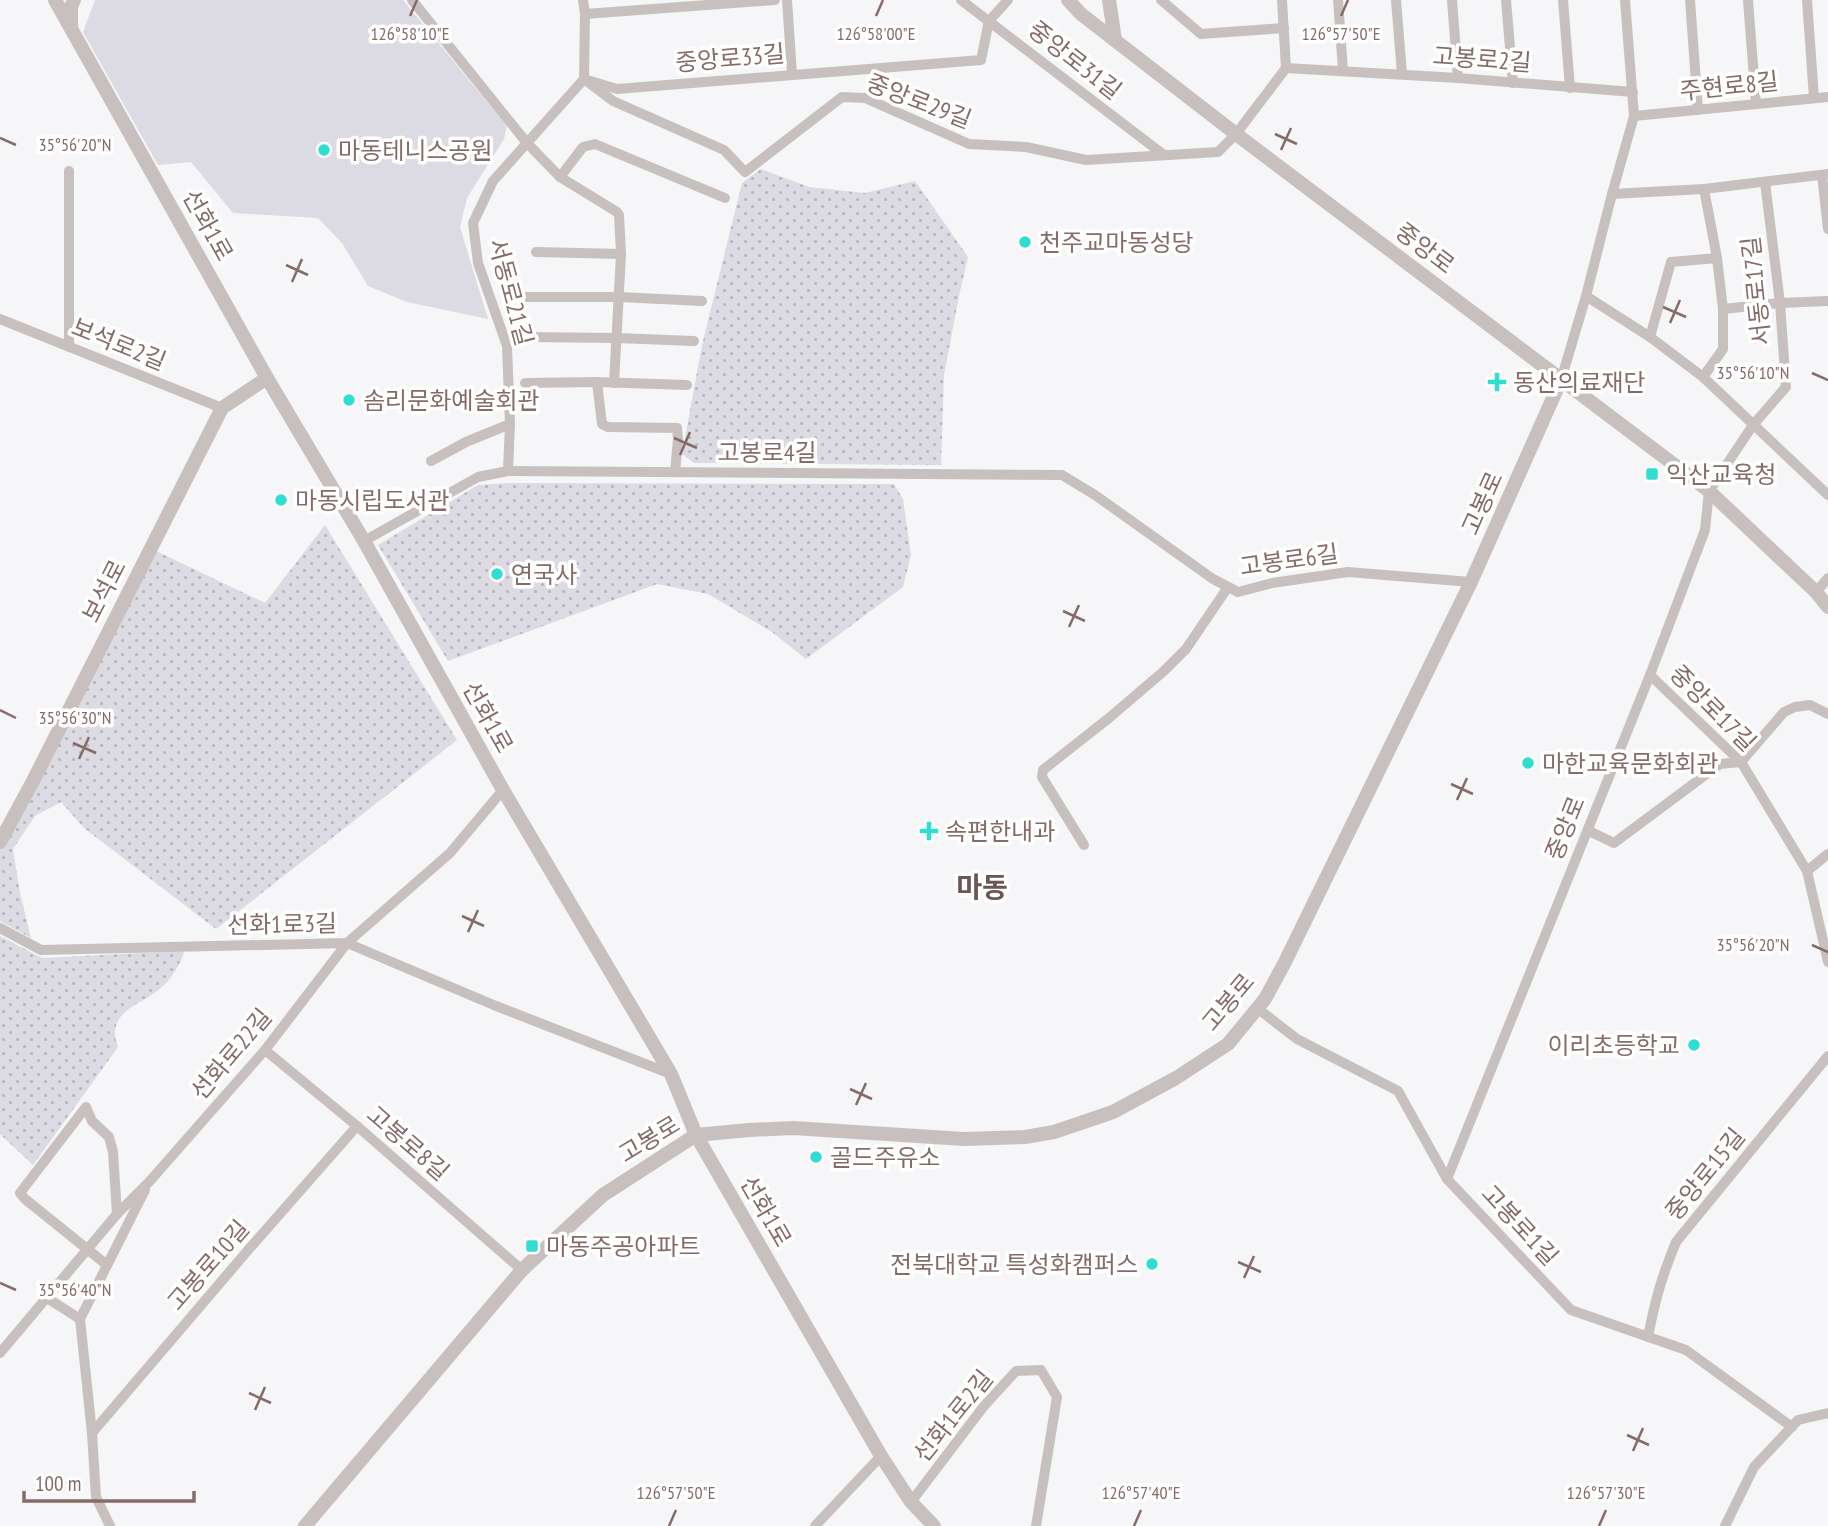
<svg xmlns="http://www.w3.org/2000/svg" width="1828" height="1526" viewBox="0 0 1828 1526" font-family="'PT Sans Narrow','Noto Sans KR',sans-serif">
  <defs>
    <pattern id="park-dots" width="8" height="8" patternUnits="userSpaceOnUse" patternTransform="scale(1.75)"><rect width="8" height="8" fill="#dcdae2"/><path d="M2 2h.1M6 6h.1" fill="none" stroke="#b8b5bb" stroke-width="1.8" stroke-linecap="round"/></pattern>
  </defs>
  <rect width="100%" height="100%" fill="#f6f6f8"/>
  <g fill="url(#park-dots)">
    <path d="M761 169 809 187 865 193 915 181 968 257 959 296 944 375 941 465 694 463 682 454 702 345 742 183Z"/>
    <path d="M508 483 894 484 903 499 911 555 903 587 806 659 772 632 708 594 657 584 448 661 378 545 478 485Z"/>
    <path d="M325 525 457 740 216 929 84 828 61 802 35 816 13 849 20 893 31 938 0 921V850L39 780 154 550 265 603Z"/>
    <path d="M0 936 42 958 184 951C182 963 168 984 157 991 142 1003 117 1009 115 1031 114 1036 117 1043 118 1047L33 1165 0 1134Z"/>
  </g>
  <path fill="#dcdae2" d="M95 0H403L507 126 504 139 467 198 460 227 488 319 407 302 368 286 342 243 318 218 233 213 191 162 158 165 83 32Z"/>
  <g fill="none" stroke-linecap="round" stroke-linejoin="round">
    <g stroke="#c8c0bf" stroke-width="10">
      <path d="M412 0 527 143 560 177 617 212 619 215 621 254 614 383"/>
      <path d="M583 0 585 14 584 79 613 101 724 150 745 172 842 97 865 98 969 144 1026 147 1086 160 1218 152 1236 134 1286 68 1282 0"/>
      <path d="M787 0 792 74"/>
      <path d="M961 0 1164 155"/>
      <path d="M1161 0 1201 34 1284 28"/>
      <path d="M1338 0 1343 71"/>
      <path d="M1396 0 1402 74"/>
      <path d="M1452 0 1458 78"/>
      <path d="M1506 0 1513 83"/>
      <path d="M1563 0 1570 88"/>
      <path d="M1690 0 1698 110"/>
      <path d="M1748 0 1756 104"/>
      <path d="M1807 0 1814 98"/>
      <path d="M585 14 775 0"/>
      <path d="M1286 68 1458 78 1633 92"/>
      <path d="M1634 116 1828 97"/>
      <path d="M69 171V347"/>
      <path d="M1822 175 1828 229"/>
      <path d="M560 177 583 147 595 144 725 198"/>
      <path d="M1612 194 1704 189 1828 174"/>
      <path d="M536 252 621 254"/>
      <path d="M1586 296 1650 337 1703 377 1828 495"/>
      <path d="M520 297H619L702 301"/>
      <path d="M1723 309 1780 303 1828 301"/>
      <path d="M0 319 222 408"/>
      <path d="M525 337 617 338 694 341"/>
      <path d="M1650 337 1671 262 1717 258"/>
      <path d="M1703 377 1723 349V309L1717 258 1704 189"/>
      <path d="M1561 380 1586 296 1612 194 1634 116 1625 0"/>
      <path d="M597 382 602 424 608 427 677 428 678 439 675 472"/>
      <path d="M525 383 597 382 687 385"/>
      <path d="M431 461 466 442 510 424"/>
      <path d="M508 471 510 424 507 346 478 263 473 223 493 181 584 79 617 89 981 60 989 21 1008 0"/>
      <path d="M364 541 478 477 508 471 1062 475 1095 495 1213 579 1238 592 1272 583 1348 572 1471 582"/>
      <path d="M1816 592 1828 578"/>
      <path d="M1650 675 1741 762 1807 871 1828 962"/>
      <path d="M1589 831 1614 843 1720 764 1741 762 1784 712 1795 707 1810 705 1828 714"/>
      <path d="M1084 845 1042 777 1043 770 1109 718 1164 671 1186 649 1228 587"/>
      <path d="M1807 871 1828 854"/>
      <path d="M0 928 41 950 347 943 496 1006 671 1074"/>
      <path d="M1257 1008 1297 1039 1398 1091 1447 1179 1571 1310 1686 1350 1792 1427"/>
      <path d="M265 1050 357 1126 522 1270"/>
      <path d="M1447 1179 1650 675 1705 530 1709 491 1753 425 1786 387 1780 303 1765 182"/>
      <path d="M107 1265 25 1199 20 1193 86 1107 92 1121 109 1137 113 1152 117 1214"/>
      <path d="M47 1298 80 1319"/>
      <path d="M1648 1337C1655 1300 1662 1276 1676 1242L1828 1056"/>
      <path d="M0 1353 117 1214 149 1182 265 1050 347 943 450 853 503 790"/>
      <path d="M92 1433 249 1249 357 1126"/>
      <path d="M911 1502 984 1406 1016 1371 1041 1370 1057 1397 1036 1526"/>
      <path d="M110 1526 96 1497 92 1433 80 1319 145 1190"/>
      <path d="M815 1526 881 1456"/>
      <path d="M1725 1526 1754 1467 1798 1420 1828 1413"/>
    </g>
    <g stroke="#c8c0bf" stroke-width="14">
      <path d="M55 0 267 378 364 541 503 790 671 1074 696 1135 881 1456 911 1502 934 1526"/>
      <path d="M1068 0 1081 14 1236 134 1709 491 1816 592 1828 607"/>
      <path d="M1109 0 1115 40"/>
      <path d="M71 25V7L74 0"/>
      <path d="M0 842 34 779 222 408 267 378"/>
      <path d="M305 1526 522 1270 603 1195 696 1135 749 1130 793 1128 964 1139 1025 1137 1054 1132 1113 1112 1176 1078 1228 1044 1265 999 1284 964 1471 582 1561 380"/>
    </g>
  </g>
  <path fill="none" stroke="#866c68" stroke-width="2.5" d="M410 16 417 0M876 16 883 0M1341 16 1348 0M1275 134 1297 144M0 138 16 145M1281 150 1291 128M286 265 308 275M292 282 302 259M1663 307 1686 317M1670 323 1680 300M1812 373 1828 380M674 438 697 448M680 455 690 432M1063 611 1085 621M1069 627 1079 605M0 710 16 718M73 743 96 753M79 759 89 737M1451 784 1473 794M1457 800 1467 778M462 916 484 926M468 932 478 910M1812 945 1828 952M850 1089 872 1099M856 1105 866 1083M1238 1262 1261 1272M1244 1278 1254 1256M0 1283 16 1290M249 1393 271 1403M255 1410 265 1387M1627 1435 1649 1445M1633 1451 1643 1428M669 1526 676 1510M1134 1526 1141 1510M1599 1526 1606 1510"/>
  <g fill="#2fded0" stroke="#fff" stroke-width="2.5">
    <circle cx="324" cy="150" r="7"/>
    <circle cx="1025" cy="242" r="7"/>
    <path d="M1493.5 371.5h7v7h7v7h-7v7h-7v-7h-7v-7h7z"/>
    <circle cx="349" cy="400" r="7"/>
    <rect x="1645" y="467" width="14" height="14" rx="3.5"/>
    <circle cx="281" cy="500" r="7"/>
    <circle cx="497" cy="574" r="7"/>
    <circle cx="1528" cy="763" r="7"/>
    <path d="M925.5 820.5h7v7h7v7h-7v7h-7v-7h-7v-7h7z"/>
    <circle cx="1694" cy="1045" r="7"/>
    <circle cx="816" cy="1157" r="7"/>
    <rect x="525" y="1239" width="14" height="14" rx="3.5"/>
    <circle cx="1152" cy="1264" r="7"/>
  </g>
  <g text-anchor="middle" dominant-baseline="central" stroke-width="7" stroke-linejoin="round" paint-order="stroke">
    <g font-size="24" fill="#866c68" stroke="#fff">
      <text transform="translate(730 58) rotate(-5)">중앙로33길</text>
      <text transform="translate(1482 59) rotate(4)">고봉로2길</text>
      <text transform="translate(1075 60) rotate(38)">중앙로31길</text>
      <text transform="translate(1729 86) rotate(-6)">주현로8길</text>
      <text transform="translate(919 101) rotate(21)">중앙로29길</text>
      <text transform="translate(208 225) rotate(61)">선화1로</text>
      <text transform="translate(1425 248) rotate(37)">중앙로</text>
      <text transform="translate(1756 291) rotate(-96)">서동로17길</text>
      <text transform="translate(511 292) rotate(75)">서동로21길</text>
      <text transform="translate(119 344) rotate(22)">보석로2길</text>
      <text x="767" y="452">고봉로4길</text>
      <text transform="translate(1482 503) rotate(-66)">고봉로</text>
      <text transform="translate(1289 560) rotate(-8)">고봉로6길</text>
      <text transform="translate(104 591) rotate(-63)">보석로</text>
      <text transform="translate(1713 708) rotate(45)">중앙로17길</text>
      <text transform="translate(488 717) rotate(61)">선화1로</text>
      <text transform="translate(1565 828) rotate(-68)">중앙로</text>
      <text transform="translate(282 924) rotate(-1)">선화1로3길</text>
      <text transform="translate(1228 1002) rotate(-50)">고봉로</text>
      <text transform="translate(231 1054) rotate(-50)">선화로22길</text>
      <text transform="translate(649 1139) rotate(-31)">고봉로</text>
      <text transform="translate(408 1143) rotate(41)">고봉로8길</text>
      <text transform="translate(1705 1174) rotate(-51)">중앙로15길</text>
      <text transform="translate(766 1211) rotate(60)">선화1로</text>
      <text transform="translate(1520 1225) rotate(47)">고봉로1길</text>
      <text transform="translate(208 1265) rotate(-49)">고봉로10길</text>
      <text transform="translate(953 1416) rotate(-51)">선화1로2길</text>
    </g>
    <g font-size="24" fill="#866c68" stroke="#fff" text-anchor="start">
      <text x="338" y="150">마동테니스공원</text>
      <text x="1039" y="242">천주교마동성당</text>
      <text x="1513" y="382">동산의료재단</text>
      <text x="363" y="400">솜리문화예술회관</text>
      <text x="1666" y="474">익산교육청</text>
      <text x="295" y="500">마동시립도서관</text>
      <text x="511" y="574">연국사</text>
      <text x="1542" y="763">마한교육문화회관</text>
      <text x="945" y="831">속편한내과</text>
      <text x="1680" y="1045" text-anchor="end">이리초등학교</text>
      <text x="830" y="1157">골드주유소</text>
      <text x="546" y="1246">마동주공아파트</text>
      <text x="1138" y="1264" text-anchor="end">전북대학교 특성화캠퍼스</text>
    </g>
    <g font-size="28" font-weight="bold" fill="#6b5856" stroke="#fff">
      <text x="982" y="886">마동</text>
    </g>
  </g>
  <g font-size="18" text-anchor="middle" fill="#866c68" stroke="#fff" stroke-width="7" stroke-linejoin="round" paint-order="stroke">
    <text x="410" y="40">126°58'10"E</text>
    <text x="876" y="40">126°58'00"E</text>
    <text x="1341" y="40">126°57'50"E</text>
    <text x="75" y="151">35°56'20"N</text>
    <text x="1753" y="379">35°56'10"N</text>
    <text x="75" y="724">35°56'30"N</text>
    <text x="1753" y="951">35°56'20"N</text>
    <text x="75" y="1296">35°56'40"N</text>
    <text x="676" y="1499">126°57'50"E</text>
    <text x="1141" y="1499">126°57'40"E</text>
    <text x="1606" y="1499">126°57'30"E</text>
  </g>
  <path d="M24 1491v10h170v-10" fill="none" stroke="#866c68" stroke-width="3.5"/>
  <text x="35" y="1491" font-size="21" fill="#866c68" stroke="#ffffff" stroke-width="5" paint-order="stroke">100 m</text>
</svg>
